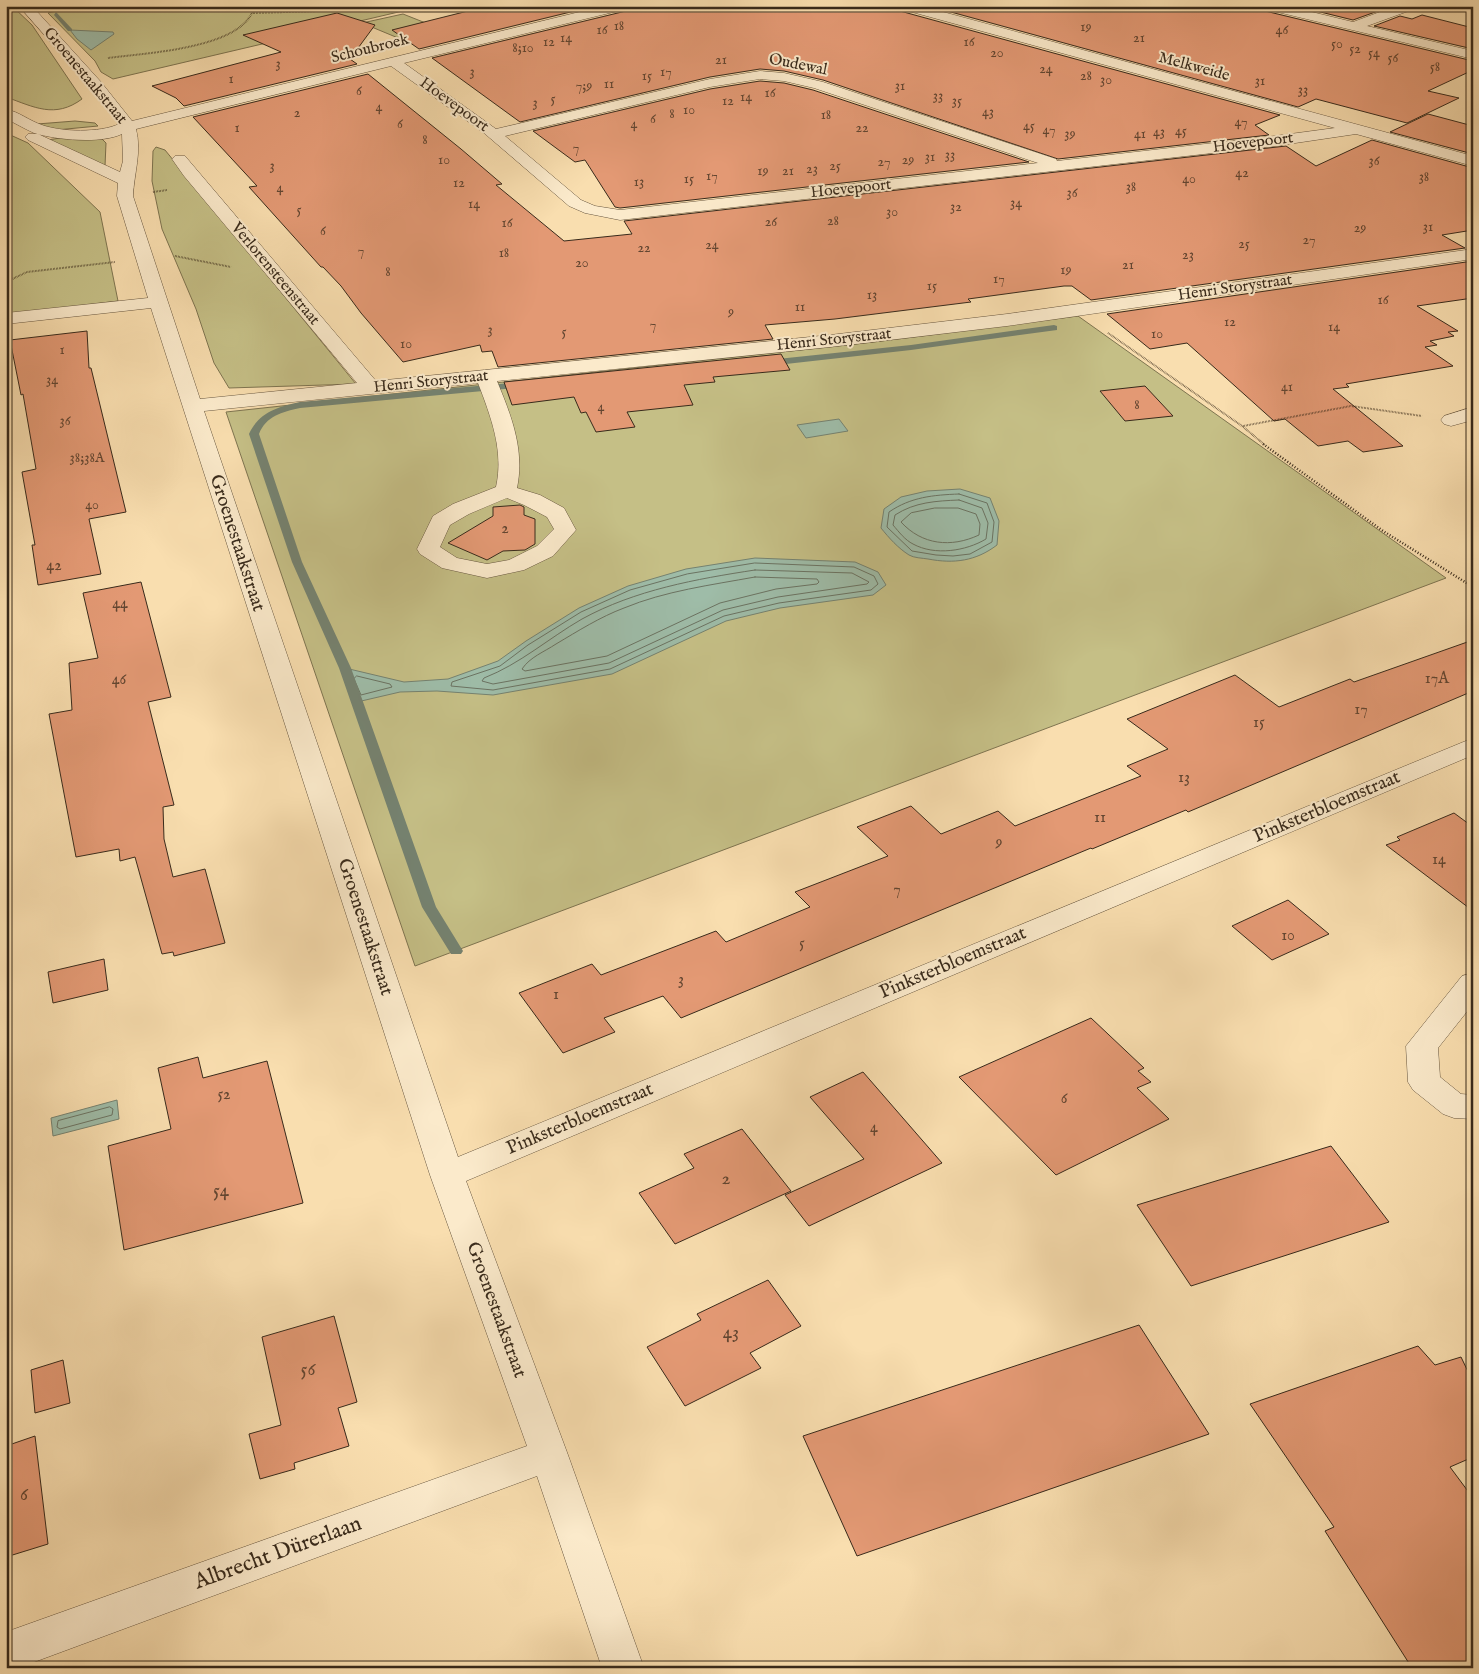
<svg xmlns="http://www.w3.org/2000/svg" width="1479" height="1674" viewBox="0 0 1479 1674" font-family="'IM FELL English',serif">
  <rect width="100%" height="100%" fill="#f9deaf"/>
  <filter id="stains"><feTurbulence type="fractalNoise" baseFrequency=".004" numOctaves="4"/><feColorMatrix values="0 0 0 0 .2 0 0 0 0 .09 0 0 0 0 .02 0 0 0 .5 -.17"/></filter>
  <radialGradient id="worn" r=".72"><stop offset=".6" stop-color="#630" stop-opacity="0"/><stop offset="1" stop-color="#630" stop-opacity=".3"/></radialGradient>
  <g fill="#c5bf86" stroke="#7e7450">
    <path d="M6 6H12L32 25 82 99C55 119 34 107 6 97Z"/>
    <path d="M77 6H424L113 79 101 72 95 61 48 13Z"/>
    <path d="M403 14 456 35 415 45 362 23Z"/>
    <path d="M75 121 95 123 98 126 56 130 37 124Z"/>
    <path d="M6 133 28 143 100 212 118 301 6 315Z"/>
    <path d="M67 137 102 139 106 143 105 166 47 140Z"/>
    <path d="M156 147 165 150 356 384 229 388 214 363 196 309 162 229 152 181 153 151Z"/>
    <path d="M1078 316 1446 578 415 966 226 412 874 342Z"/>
  </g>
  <g fill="#9ebca8" stroke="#758270">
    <path d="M70 30 113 32 114 34 91 50 77 39Z"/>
    <path d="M839 419 848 431 806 438 797 425Z"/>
    <path d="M960 489 990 498 999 521 997 545C976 561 954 564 928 559 922 558 914 558 909 555 898 548 889 538 881 528L884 509 901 497 927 491Z"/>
    <path d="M755 558 855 562 878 572 886 585 873 595 780 608 726 621 612 674 493 695 437 691 400 692 357 702 345 668 404 682 448 679 498 661 526 641 579 608 628 586 686 569Z"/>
    <path d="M117 1100 119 1119 53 1136 51 1118Z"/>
  </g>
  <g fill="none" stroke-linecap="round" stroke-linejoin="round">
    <g stroke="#6b7362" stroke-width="1">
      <path d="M959 494 987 503 994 522 992 542 970 554 953 556 936 555 912 551 887 527 889 512C911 497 933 495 959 494Z"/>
      <path d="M959 500 982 508 988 523 986 539C966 551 935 556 913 544 905 540 899 532 893 525L895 515C915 502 936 501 959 500Z"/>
      <path d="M935 508H958L976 514 980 524 979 535C951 548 922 545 901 522L911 513Z"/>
      <path d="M755 563 854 567 874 576 878 584 871 590 779 603 724 616 610 669 493 690 451 686 452 682 500 666 528 645 581 612 630 590 687 574Z"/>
      <path d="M755 570 852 573 869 582 867 584 778 597 723 610 609 663 493 684 482 681 484 678C520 664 549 638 582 619 635 590 696 579 755 570Z"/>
      <path d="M755 577 817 579 819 582 817 584 776 589 720 603 607 656 525 671 522 669C530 657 544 652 556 644 578 631 600 617 624 608 665 591 711 585 755 577Z"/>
      <path d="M357 676 390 684 392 687 361 695 354 679Z"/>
      <path d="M110 1107 113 1109 112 1115 60 1129 57 1127 58 1121Z"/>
    </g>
    <g fill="#758270" fill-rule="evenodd">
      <path d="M56 12 72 29V31H68L54 15Z"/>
      <path d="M1054 325 1057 326V330L911 350 768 366 764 363 768 360 911 345Z"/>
      <path d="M522 382 526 385 525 387 300 408C282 412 266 416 259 434L302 562 351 668 436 907 463 951 461 954H451L422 907 339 668 292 562 249 434C259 412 278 407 300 402Z"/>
    </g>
  </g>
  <g fill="#e39974" stroke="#382a1b">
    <path d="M488 6H595L419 49 392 30Z"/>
    <path d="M629 6H898L900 11 1280 115 1255 125 1269 135 1058 159 823 80 784 71 760 69 710 77 520 122 432 58 626 11Z"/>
    <path d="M929 6H1262L1265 11 1473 61V70L1428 91 1459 98 1407 123 1316 99 1298 107Z"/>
    <path d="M1296 6H1361L1378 11 1353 20Z"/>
    <path d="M337 13 375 25 350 59 357 64 184 106 176 98 152 86 281 52 243 35Z"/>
    <path d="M1422 15 1473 28V49L1374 26 1400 16 1412 19Z"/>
    <path d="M368 74 461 149 502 184 496 185 564 241 632 234 624 221 1286 146 1316 166 1372 140 1473 168V230L1442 235 1465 248 1091 300 1072 286H1064L968 299 971 302 835 319 765 325 773 339 498 367 492 351 482 352 480 345 403 362 361 313 341 286 323 267H321L249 187 257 186 193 117Z"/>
    <path d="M760 81 784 83 813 90 1029 162 620 208 615 207 585 160 575 162 533 131 710 89Z"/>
    <path d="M1428 114 1473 126V154L1390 132Z"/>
    <path d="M1473 261V298L1417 306 1458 331 1448 332 1454 336 1430 341 1437 345 1425 347 1453 366 1346 384 1349 387 1333 389 1403 446 1363 452 1348 441 1318 446 1285 419 1274 421 1187 343 1150 349 1107 314Z"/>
    <path d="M87 331 89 368H91L126 512 89 519 101 574 38 585 32 545H35L22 472 36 469 23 394 21 395 10 340Z"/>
    <path d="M781 354 790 370 713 377 715 382 684 385 693 405 627 412 635 427 596 432 586 412 581 413 574 397 512 405 504 382Z"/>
    <path d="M1145 386 1173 416 1125 421 1100 391Z"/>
    <path d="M520 505 524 507V515L535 519V544L525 550 503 551 487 560 448 543 493 516V507Z"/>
    <path d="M141 582 171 697 148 702 174 805 163 807 164 839 173 877 205 869 225 943 174 956 173 952 162 954 135 857 120 861 119 849 76 857 49 714 72 710 69 663 98 658 83 593Z"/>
    <path d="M1473 640V691L1188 812 1186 810 1092 849 1091 848 681 1018 663 996 604 1018 615 1032 563 1053 519 993 592 964 601 975 716 931 726 942 810 907 795 892 888 856 857 827 911 806 941 834 998 811 1015 826 1141 776 1127 766 1168 749 1127 719 1235 675 1279 707 1350 679 1354 682Z"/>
    <path d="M1454 813 1473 827V911L1386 845 1400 840 1397 837Z"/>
    <path d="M1288 900 1329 934 1272 960 1232 926Z"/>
    <path d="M104 959 108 990 53 1003 48 972Z"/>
    <path d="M1091 1018 1144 1068 1138 1071 1151 1082 1137 1088 1169 1119 1056 1175 959 1077Z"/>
    <path d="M198 1057 203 1078 267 1061 303 1203 124 1250 108 1146 171 1129 158 1068Z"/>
    <path d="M863 1072 942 1163 809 1226 785 1195 864 1159 810 1097Z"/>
    <path d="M742 1129 791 1191 675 1244 639 1193 694 1168 684 1154Z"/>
    <path d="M1331 1146 1389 1222 1191 1286 1137 1205Z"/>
    <path d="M768 1280 801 1326 750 1353 761 1368 685 1406 647 1347 701 1320 697 1314Z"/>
    <path d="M334 1316 357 1402 338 1408 349 1446 294 1463 295 1469 260 1479 249 1434 281 1425 262 1337Z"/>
    <path d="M1139 1325 1209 1434 857 1556 803 1436Z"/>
    <path d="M1418 1346 1435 1365 1461 1357 1473 1382V1457L1450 1467 1473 1498V1668H1412L1325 1531 1334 1527 1250 1404Z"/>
    <path d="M63 1360 70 1403 35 1413 31 1370Z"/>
    <path d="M35 1436 48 1544 6 1557V1446Z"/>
  </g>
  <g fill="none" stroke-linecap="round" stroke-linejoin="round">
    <defs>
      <g id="minor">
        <path d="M19 6H32L101 82 132 121 604 6H627L626 9 404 63 496 129 710 79 760 71 784 73 823 82 1056 159 1057 161 1275 136 1335 128 901 9 900 6H921L1473 156V166L1356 134 1275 146 620 220 585 213 569 206 484 133 391 66 136 129C142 152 134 173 133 196L200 399 357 383 184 176 172 159 175 156H185L376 381 830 335 1007 314 1473 249V259L1007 326 830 347 497 381C511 415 525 450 517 488L540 495 564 508 576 530 553 556 524 570 487 578 442 568 420 554 417 549 433 516 453 504 496 487C504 451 491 417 478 383L204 411 458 1157 1473 738V755L466 1181 568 1455 644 1668H602L537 1476 18 1668H6V1632L527 1446 430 1175 151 308 6 324V313L148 298 117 196 118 183 28 140 25 137 28 134H38L120 172 123 161 122 134C101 144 57 140 34 133 25 129 15 123 6 119V109C19 112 30 121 42 125 61 132 100 133 119 124L91 88ZM760 79 784 81 814 88 1038 163 620 210 595 206 581 200 505 136 710 87ZM507 498 524 505 547 517 554 529 537 546 509 560 487 564 457 558 440 547 450 525 469 514Z"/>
        <path d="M1264 6H1287L1353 22 1396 6H1415L1414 9 1367 26 1473 51V59L1265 9Z"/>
        <path d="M1473 407V420L1451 426 1444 424 1441 420 1444 416Z"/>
        <path d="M1473 973V1004L1438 1048 1440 1077 1461 1094 1473 1095V1119L1454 1118 1443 1114 1413 1090 1408 1082 1406 1046 1462 976Z"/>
      </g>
    </defs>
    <use href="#minor" stroke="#685740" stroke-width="1"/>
    <g stroke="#382a1b" stroke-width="2" stroke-dasharray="0.5 1" stroke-linecap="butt">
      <path d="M253 13 319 11"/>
      <path d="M108 58C144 53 240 49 253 10L251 6"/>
      <path d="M153 192 167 190"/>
      <path d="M175 256 231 267"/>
      <path d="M6 282 27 272 115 262"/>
      <path d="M1108 333 1242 426 1265 445"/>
      <path d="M1243 426 1351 406 1422 416"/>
    </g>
    <path stroke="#382a1b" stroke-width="2.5" stroke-dasharray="1 2" stroke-linecap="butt" d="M1263 444 1383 531 1473 587"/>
    <use href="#minor" fill="#fbeacb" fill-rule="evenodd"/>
  </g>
  <g text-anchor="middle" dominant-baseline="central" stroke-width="4" stroke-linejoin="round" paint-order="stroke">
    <g font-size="14" fill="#634631">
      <text x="619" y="26">18</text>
      <text x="1086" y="27">19</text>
      <text x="602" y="30">16</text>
      <text x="1282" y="30">46</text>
      <text x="566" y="38">14</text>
      <text x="1139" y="38">21</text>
      <text x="549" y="42">12</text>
      <text x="969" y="42">16</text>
      <text x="1337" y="44">50</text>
      <text x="523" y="48">8;10</text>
      <text x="1355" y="49">52</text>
      <text x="997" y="53">20</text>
      <text x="1374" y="53">54</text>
      <text x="1393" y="58">56</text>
      <text x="721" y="60">21</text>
      <text x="278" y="64">3</text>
      <text x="1435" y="67">58</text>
      <text x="1046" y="69">24</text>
      <text x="472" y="72">3</text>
      <text x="666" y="72">17</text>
      <text x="647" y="76">15</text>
      <text x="1086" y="76">28</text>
      <text x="231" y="79">1</text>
      <text x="1106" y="80">30</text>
      <text x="1260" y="81">31</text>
      <text x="609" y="84">11</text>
      <text x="584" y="86">7;9</text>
      <text x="900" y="86">31</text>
      <text x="1303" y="90">33</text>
      <text x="359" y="91">6</text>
      <text x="770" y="93">16</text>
      <text x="938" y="96">33</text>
      <text x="746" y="97">14</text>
      <text x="553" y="99">5</text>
      <text x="728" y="101">12</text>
      <text x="957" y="101">35</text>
      <text x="535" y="103">3</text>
      <text x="379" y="107">4</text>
      <text x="689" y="110">10</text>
      <text x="988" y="112">43</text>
      <text x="297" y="113">2</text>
      <text x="672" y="114">8</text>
      <text x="826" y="115">18</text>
      <text x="653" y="119">6</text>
      <text x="1241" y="122">47</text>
      <text x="400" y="124">6</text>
      <text x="634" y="124">4</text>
      <text x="1029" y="126">45</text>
      <text x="237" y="128">1</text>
      <text x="862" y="128">22</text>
      <text x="1049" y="130">47</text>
      <text x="1181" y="131">45</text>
      <text x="1159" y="132">43</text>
      <text x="1070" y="134">39</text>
      <text x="1140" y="134">41</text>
      <text x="425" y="140">8</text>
      <text x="576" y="148">7</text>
      <text x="950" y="155">33</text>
      <text x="930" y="157">31</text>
      <text x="444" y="160">10</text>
      <text x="908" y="160">29</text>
      <text x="1374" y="161">36</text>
      <text x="884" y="162">27</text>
      <text x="272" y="166">3</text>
      <text x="835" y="166">25</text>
      <text x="812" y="169">23</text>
      <text x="763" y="171">19</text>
      <text x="788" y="171">21</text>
      <text x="1242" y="173">42</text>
      <text x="712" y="176">17</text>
      <text x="1424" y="177">38</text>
      <text x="689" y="179">15</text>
      <text x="1189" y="179">40</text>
      <text x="639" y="182">13</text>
      <text x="459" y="183">12</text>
      <text x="1131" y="187">38</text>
      <text x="280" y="188">4</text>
      <text x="1072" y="193">36</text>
      <text x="1016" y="203">34</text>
      <text x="474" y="204">14</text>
      <text x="956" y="207">32</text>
      <text x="299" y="210">5</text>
      <text x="892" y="212">30</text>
      <text x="833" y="221">28</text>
      <text x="771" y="222">26</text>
      <text x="507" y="223">16</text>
      <text x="1428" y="227">31</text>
      <text x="1360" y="228">29</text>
      <text x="323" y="231">6</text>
      <text x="1309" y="240">27</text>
      <text x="1244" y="244">25</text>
      <text x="712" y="245">24</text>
      <text x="644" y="248">22</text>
      <text x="361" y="251">7</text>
      <text x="504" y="253">18</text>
      <text x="1188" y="255">23</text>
      <text x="582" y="263">20</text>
      <text x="1128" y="265">21</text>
      <text x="1066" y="270">19</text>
      <text x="388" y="272">8</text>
      <text x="999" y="279">17</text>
      <text x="932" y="286">15</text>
      <text x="872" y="295">13</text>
      <text x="1383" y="300">16</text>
      <text x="800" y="307">11</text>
      <text x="731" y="312">9</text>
      <text x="1230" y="322">12</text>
      <text x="653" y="325">7</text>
      <text x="1334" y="327">14</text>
      <text x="490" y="330">3</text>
      <text x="564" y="332">5</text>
      <text x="1157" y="334">10</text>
      <text x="406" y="344">10</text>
      <text x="62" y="350">1</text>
      <text x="52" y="380">34</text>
      <text x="1287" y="387">41</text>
      <text x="1137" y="405">8</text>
      <text x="601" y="407">4</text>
      <text x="65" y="421">36</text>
      <text x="87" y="458">38;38A</text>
      <text x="92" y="505">40</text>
    </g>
    <g font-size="16" fill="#382a1b" stroke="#fbeacb">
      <text transform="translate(370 49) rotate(-14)">Schoubroek</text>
      <text transform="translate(798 65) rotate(11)">Oudewal</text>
      <text transform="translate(1194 67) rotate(15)">Melkweide</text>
      <text transform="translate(85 76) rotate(50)">Groenestaakstraat</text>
      <text transform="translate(454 105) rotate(36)">Hoevepoort</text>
      <text transform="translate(1253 143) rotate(-7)">Hoevepoort</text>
      <text transform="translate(851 189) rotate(-6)">Hoevepoort</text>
      <text transform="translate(275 274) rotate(50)">Verlorensteenstraat</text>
      <text transform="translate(1235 288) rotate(-8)">Henri Storystraat</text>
      <text transform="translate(834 340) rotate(-6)">Henri Storystraat</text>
      <text transform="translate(431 382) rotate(-6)">Henri Storystraat</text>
    </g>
    <g font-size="16" fill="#634631">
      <text x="505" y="529">2</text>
      <text x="54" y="566">42</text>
      <text x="120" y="604">44</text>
      <text x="1437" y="679">17A</text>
      <text x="119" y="680">46</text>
      <text x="1361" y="710">17</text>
      <text x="1259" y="723">15</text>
      <text x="1184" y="778">13</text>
      <text x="1100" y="818">11</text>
      <text x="999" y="843">9</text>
      <text x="1439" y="860">14</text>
      <text x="897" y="890">7</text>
      <text x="1288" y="936">10</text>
      <text x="802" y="944">5</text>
      <text x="681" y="980">3</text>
      <text x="556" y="995">1</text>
      <text x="224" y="1095">52</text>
      <text x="1064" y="1099">6</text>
      <text x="874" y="1128">4</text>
    </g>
    <g font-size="19" fill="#382a1b" stroke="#fbeacb">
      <text transform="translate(237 543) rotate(72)">Groenestaakstraat</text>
      <text transform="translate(1327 807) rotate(-23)">Pinksterbloemstraat</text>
      <text transform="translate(365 927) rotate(72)">Groenestaakstraat</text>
      <text transform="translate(953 963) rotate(-23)">Pinksterbloemstraat</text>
      <text transform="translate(580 1119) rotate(-23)">Pinksterbloemstraat</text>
      <text transform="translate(496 1310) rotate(70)">Groenestaakstraat</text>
    </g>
    <g font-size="19" fill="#634631">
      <text x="726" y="1179">2</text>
      <text x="221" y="1191">54</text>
      <text x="731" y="1333">43</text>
      <text x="308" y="1370">56</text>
      <text x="24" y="1495">6</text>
    </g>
    <g font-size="22" fill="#382a1b" stroke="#fbeacb">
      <text transform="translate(278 1553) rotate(-20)">Albrecht Dürerlaan</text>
    </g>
  </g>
  <rect width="1479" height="1674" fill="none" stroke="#f9deaf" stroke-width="25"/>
  <rect x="8" y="8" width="1464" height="1659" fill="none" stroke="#382a1b" stroke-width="2.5"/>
  <rect x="12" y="12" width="1454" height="1649" fill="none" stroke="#382a1b"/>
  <rect width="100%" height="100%" filter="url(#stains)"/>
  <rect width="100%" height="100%" fill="url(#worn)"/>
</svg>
